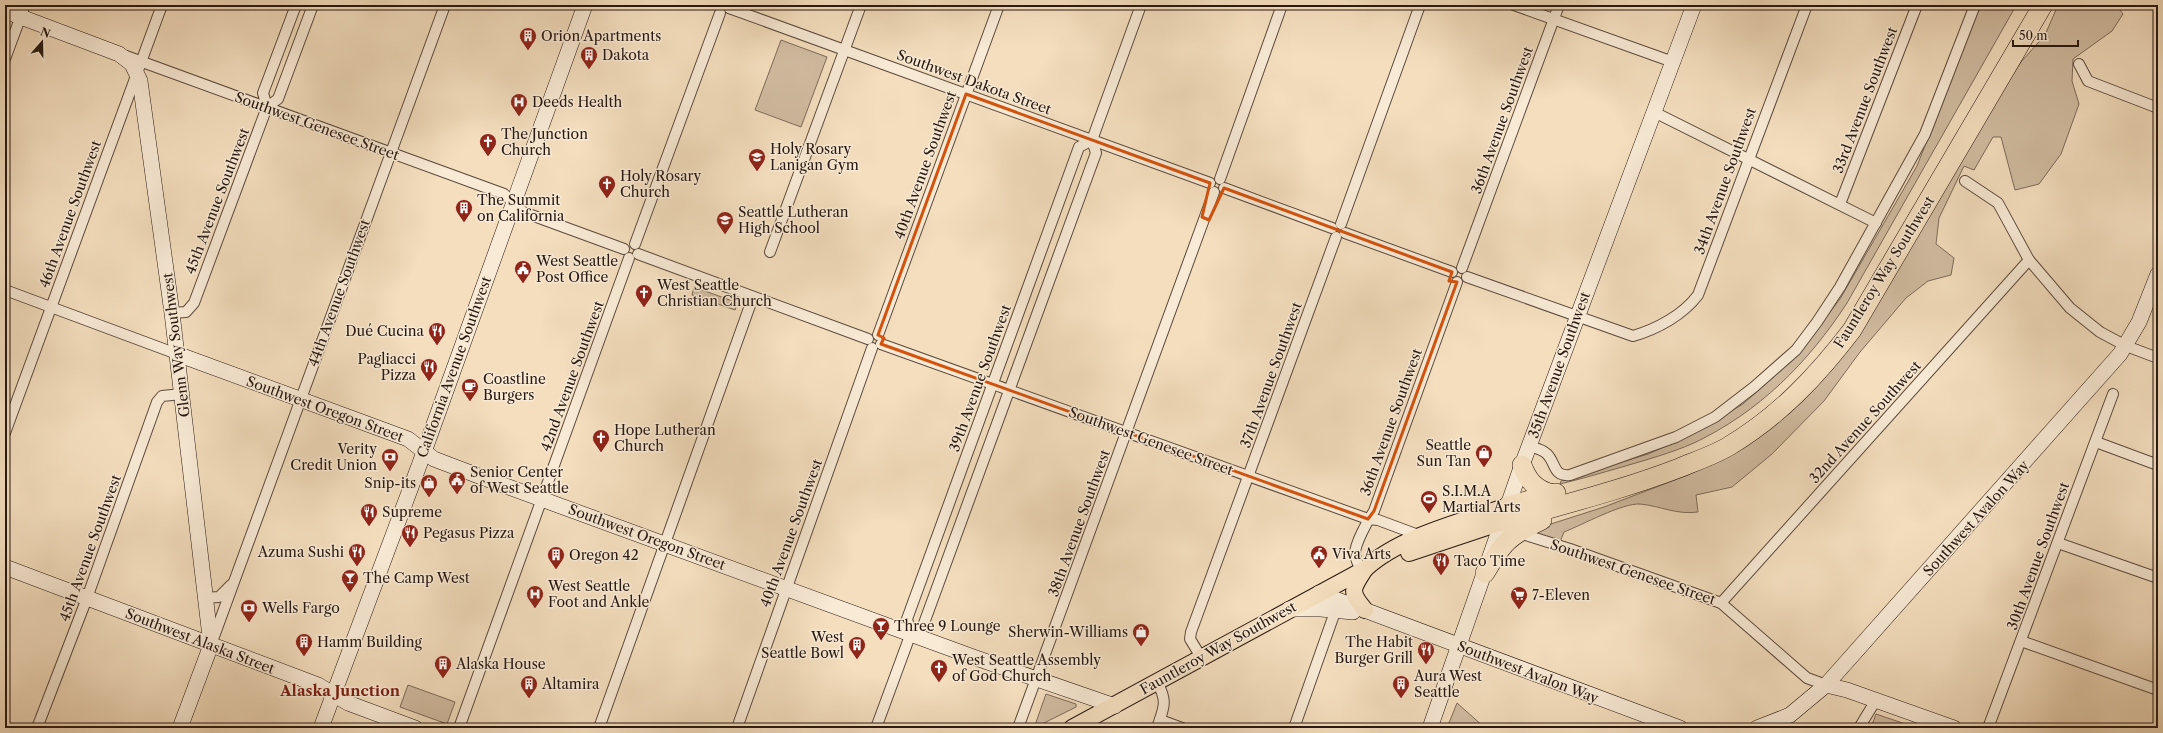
<svg xmlns="http://www.w3.org/2000/svg" width="2163" height="733" viewBox="0 0 2163 733" font-family="'Libre Caslon Text',serif">
  <rect width="100%" height="100%" fill="#f4debe"/>
  <filter id="stains"><feTurbulence type="fractalNoise" baseFrequency=".005" numOctaves="4"/><feColorMatrix values="0 0 0 0 .2 0 0 0 0 .09 0 0 0 0 .02 0 0 0 .5 -.17"/></filter>
  <radialGradient id="worn" r=".72"><stop offset=".6" stop-color="#630" stop-opacity="0"/><stop offset="1" stop-color="#630" stop-opacity=".3"/></radialGradient>
  <g fill="#d1bca1" stroke="#7c6a5a">
    <path d="M1980 5H2014L2013 11 1847 303C1808 363 1759 412 1694 443 1671 453 1646 460 1622 467 1601 473 1581 479 1560 484L1561 481 1648 454 1689 436 1743 404 1794 359 1840 299 1917 166Z"/>
    <path d="M2058 5H2116L2123 14 2112 31 2073 59 2072 81 2079 104 2061 154 2039 184 2015 190 2001 137H1993L1974 170 1964 166 1939 218 1936 244 1954 258 1951 275 1928 281 1906 298 1860 352 1824 401 1772 454 1732 487 1696 495 1698 512C1676 515 1661 506 1640 504 1622 503 1582 525 1564 532L1560 542 1529 531 1604 507 1688 475 1716 461 1802 400 2021 62 2045 35Z"/>
    <path d="M781 40 827 57 801 127 755 110Z"/>
    <path d="M694 287 738 303 735 310 692 295Z"/>
    <path d="M408 685 455 702 447 724 400 707Z"/>
    <path d="M1046 694 1076 704V707L1034 728Z"/>
    <path d="M1457 703 1484 727 1486 728H1447Z"/>
    <path d="M1876 714 1917 728H1871Z"/>
  </g>
  <g fill="none" stroke-linecap="round" stroke-linejoin="round">
    <defs>
      <g id="street">
        <path d="M1514 5 1673 62"/>
        <path d="M729 8 1210 183"/>
        <path d="M126 56 504 194 523 212 624 249"/>
        <path d="M5 59 25 5"/>
        <path d="M2079 64 2088 81 2158 108"/>
        <path d="M267 107 278 99 313 5"/>
        <path d="M1654 112 1876 223"/>
        <path d="M1220 179 1282 5"/>
        <path d="M1965 181 1998 203 2029 260 2070 308 2100 332 2126 346 2158 358"/>
        <path d="M1224 188 1332 228"/>
        <path d="M1840 204 1917 5"/>
        <path d="M1341 224 1420 5"/>
        <path d="M1345 233 1452 272"/>
        <path d="M635 244 720 13"/>
        <path d="M770 252 861 5"/>
        <path d="M638 254 868 339"/>
        <path d="M1462 268 1559 5"/>
        <path d="M1467 277 1633 336C1657 329 1683 315 1698 295L1807 5"/>
        <path d="M5 290 177 354"/>
        <path d="M172 313 186 312 194 303 267 107 263 93 296 5"/>
        <path d="M878 335 999 5"/>
        <path d="M881 344 1368 519 1378 520 1421 536"/>
        <path d="M5 433 162 5"/>
        <path d="M2096 442 2158 465"/>
        <path d="M1529 446C1535 448 1542 449 1547 454 1556 463 1553 477 1570 475L1676 437 1715 417 1754 387 1796 350 1817 322 1840 287 1925 134 1975 5"/>
        <path d="M1519 533 1570 549 1721 603 1807 678 1826 685"/>
        <path d="M2058 543 2158 578"/>
        <path d="M1361 570C1359 566 1356 560 1355 555 1354 545 1368 520 1374 511L1457 282"/>
        <path d="M205 598 219 597 231 585"/>
        <path d="M1721 603 2029 260"/>
        <path d="M911 633 923 626 1096 153 1092 140 1141 5"/>
        <path d="M2021 641 2158 690"/>
        <path d="M212 642 445 5"/>
        <path d="M1201 657 1190 639 1191 632 1336 237"/>
        <path d="M1160 720 1182 728"/>
        <path d="M37 728 87 598 157 402 162 396 182 394"/>
        <path d="M459 728 629 258"/>
        <path d="M599 728 753 297"/>
        <path d="M737 728 872 348"/>
        <path d="M876 728 911 633 907 619 1079 147 1092 140"/>
        <path d="M1018 728 1214 192"/>
        <path d="M1157 728C1164 707 1168 702 1157 682"/>
        <path d="M1294 728 1336 609"/>
        <path d="M1859 728 1876 700"/>
        <path d="M1988 728 2113 394"/>
      </g>
      <g id="secondary">
        <path d="M5 11 119 54 132 64 140 81 172 313 211 645 180 728"/>
        <path d="M177 354 408 439 434 459 484 478 976 658 1115 706"/>
        <path d="M5 567 318 685 348 703 415 728"/>
        <path d="M1319 593 1680 728"/>
        <path d="M1289 609H1321L1353 612"/>
        <path d="M1826 685 1847 690 1954 728"/>
        <path d="M321 728 420 463 585 5"/>
        <path d="M1430 728 1522 465 1694 5"/>
        <path d="M1757 728 1790 715 1826 685 2120 354 2139 322 2158 274"/>
      </g>
      <g id="primary">
        <path d="M1409 553 1502 522"/>
        <path d="M1365 569C1352 589 1349 591 1365 610"/>
        <path d="M1072 728 1365 569C1399 537 1463 521 1508 506"/>
      </g>
      <g id="highway">
        <path d="M1522 465C1528 481 1535 489 1552 494"/>
        <path d="M1508 506 1556 493"/>
        <path d="M1502 522C1561 505 1622 490 1679 468 1696 461 1714 455 1729 446 1779 416 1817 376 1852 330L2043 5"/>
        <path d="M1485 573C1503 542 1509 536 1542 520"/>
      </g>
    </defs>
    <use href="#street" stroke="#5b4a3d" stroke-width="12"/>
    <use href="#secondary" stroke="#281812" stroke-width="16"/>
    <use href="#primary" stroke="#281812" stroke-width="18"/>
    <use href="#highway" stroke="#281812" stroke-width="20"/>
    <use href="#street" stroke="#f8ead5" stroke-width="10"/>
    <use href="#secondary" stroke="#f8ead5" stroke-width="15"/>
    <use href="#primary" stroke="#f4debe" stroke-width="16"/>
    <use href="#highway" stroke="#f4debe" stroke-width="19"/>
  </g>
  <path fill="none" stroke="#d5520d" stroke-width="3" stroke-linejoin="round" d="M966 94 1210 183 1202 217 1209 220 1224 188 1452 272 1449 281 1457 282 1374 511 1368 519 881 344 884 338 878 335Z"/>
  <defs>
    <symbol id="building-pin" viewBox="-11 -11 22 30"><path d="M0 17L-7.5 6A9.5 9.5 0 1 1 7.5 6Z" fill="#8f2418" stroke="#f8ead5"/><path d="M-4-6H4V6H1V3H-1V6H-4ZM-2.5-4.3h1.7v1.8h-1.7ZM.8-4.3h1.7v1.8H.8ZM-2.5-1h1.7V.8h-1.7ZM.8-1h1.7V.8H.8Z" fill="#fff"/></symbol>
    <symbol id="hospital-pin" viewBox="-11 -11 22 30"><path d="M0 17L-7.5 6A9.5 9.5 0 1 1 7.5 6Z" fill="#8f2418" stroke="#f8ead5"/><path d="M-5-5h3v3.5h4V-5h3V5h-3V1.5h-4V5h-3Z" fill="#fff"/></symbol>
    <symbol id="church-pin" viewBox="-11 -11 22 30"><path d="M0 17L-7.5 6A9.5 9.5 0 1 1 7.5 6Z" fill="#8f2418" stroke="#f8ead5"/><path d="M-1.2-6h2.4v3.5h3.3v2.4h-3.3V6h-2.4V-.1h-3.3v-2.4h3.3Z" fill="#fff"/></symbol>
    <symbol id="school-pin" viewBox="-11 -11 22 30"><path d="M0 17L-7.5 6A9.5 9.5 0 1 1 7.5 6Z" fill="#8f2418" stroke="#f8ead5"/><path d="M0-5L7-2L0 1L-7-2ZM-4 1L0 2.5L4 1V4Q0 6-4 4Z" fill="#fff"/></symbol>
    <symbol id="civic-pin" viewBox="-11 -11 22 30"><path d="M0 17L-7.5 6A9.5 9.5 0 1 1 7.5 6Z" fill="#8f2418" stroke="#f8ead5"/><path d="M-.6-6.5H3V-4.5H.6V-3L4-1V1h2V6H-6V1h2V-1L-.6-3ZM-1.2 2.5V6h2.4V2.5Z" fill="#fff"/></symbol>
    <symbol id="restaurant-pin" viewBox="-11 -11 22 30"><path d="M0 17L-7.5 6A9.5 9.5 0 1 1 7.5 6Z" fill="#8f2418" stroke="#f8ead5"/><path d="M-5-6h1v4h1v-4h1v4h1v-4h1v5L-1.5 .5V6h-2V.5L-5-1ZM5-6V6H3V1.5H1.5Q1.5-4 5-6Z" fill="#fff"/></symbol>
    <symbol id="cafe-pin" viewBox="-11 -11 22 30"><path d="M0 17L-7.5 6A9.5 9.5 0 1 1 7.5 6Z" fill="#8f2418" stroke="#f8ead5"/><path d="M-5.5-4.5H6V0H3Q3 3.5 0 3.5H-2.5Q-5.5 3.5-5.5 0ZM3-3.2v2h1.7v-2ZM-6 4.5H4V6H-6Z" fill="#fff"/></symbol>
    <symbol id="shop-pin" viewBox="-11 -11 22 30"><path d="M0 17L-7.5 6A9.5 9.5 0 1 1 7.5 6Z" fill="#8f2418" stroke="#f8ead5"/><path d="M-5-2.5h2.3a2.7 3.5 0 0 1 5.4 0H5L5.5 6h-11ZM-1.5-2.5h3a1.5 2.3 0 0 0-3 0Z" fill="#fff"/></symbol>
    <symbol id="bank-pin" viewBox="-11 -11 22 30"><path d="M0 17L-7.5 6A9.5 9.5 0 1 1 7.5 6Z" fill="#8f2418" stroke="#f8ead5"/><path d="M-6-4H6V4H-6ZM0-2.3a2.3 2.3 0 1 0 0 4.6a2.3 2.3 0 1 0 0-4.6Z" fill="#fff"/></symbol>
    <symbol id="stadium-pin" viewBox="-11 -11 22 30"><path d="M0 17L-7.5 6A9.5 9.5 0 1 1 7.5 6Z" fill="#8f2418" stroke="#f8ead5"/><path d="M0-5a6.5 5 0 1 0 0 10a6.5 5 0 1 0 0-10ZM-3.5-1.8h7v3.6h-7Z" fill="#fff"/></symbol>
    <symbol id="bar-pin" viewBox="-11 -11 22 30"><path d="M0 17L-7.5 6A9.5 9.5 0 1 1 7.5 6Z" fill="#8f2418" stroke="#f8ead5"/><path d="M-6-5H6L.8 .8V4.5H3.5V6h-7V4.5H-.8V.8Z" fill="#fff"/></symbol>
    <symbol id="supermarket-pin" viewBox="-11 -11 22 30"><path d="M0 17L-7.5 6A9.5 9.5 0 1 1 7.5 6Z" fill="#8f2418" stroke="#f8ead5"/><path d="M-6-5.5h2.5l.6 2H6L4.5 2H-2.5L-4.4-4H-6ZM-1.5 3.2a1.3 1.3 0 1 0 .1 0ZM3 3.2a1.3 1.3 0 1 0 .1 0Z" fill="#fff"/></symbol>
  </defs>
  <g fill-rule="evenodd">
    <use href="#building-pin" x="518" y="26" width="20" height="27"/>
    <use href="#building-pin" x="579" y="45" width="20" height="27"/>
    <use href="#hospital-pin" x="509" y="92" width="20" height="27"/>
    <use href="#church-pin" x="478" y="132" width="20" height="27"/>
    <use href="#school-pin" x="747" y="147" width="20" height="27"/>
    <use href="#church-pin" x="597" y="174" width="20" height="27"/>
    <use href="#building-pin" x="454" y="198" width="20" height="27"/>
    <use href="#school-pin" x="715" y="210" width="20" height="27"/>
    <use href="#civic-pin" x="513" y="259" width="20" height="27"/>
    <use href="#church-pin" x="634" y="283" width="20" height="27"/>
    <use href="#restaurant-pin" x="427" y="321" width="20" height="27"/>
    <use href="#restaurant-pin" x="419" y="357" width="20" height="27"/>
    <use href="#cafe-pin" x="460" y="377" width="20" height="27"/>
    <use href="#church-pin" x="591" y="428" width="20" height="27"/>
    <use href="#shop-pin" x="1474" y="443" width="20" height="27"/>
    <use href="#bank-pin" x="380" y="447" width="20" height="27"/>
    <use href="#civic-pin" x="447" y="470" width="20" height="27"/>
    <use href="#shop-pin" x="419" y="473" width="20" height="27"/>
    <use href="#stadium-pin" x="1419" y="489" width="20" height="27"/>
    <use href="#restaurant-pin" x="359" y="502" width="20" height="27"/>
    <use href="#restaurant-pin" x="400" y="523" width="20" height="27"/>
    <use href="#restaurant-pin" x="347" y="542" width="20" height="27"/>
    <use href="#civic-pin" x="1309" y="544" width="20" height="27"/>
    <use href="#building-pin" x="546" y="545" width="20" height="27"/>
    <use href="#restaurant-pin" x="1431" y="551" width="20" height="27"/>
    <use href="#bar-pin" x="340" y="568" width="20" height="27"/>
    <use href="#hospital-pin" x="525" y="584" width="20" height="27"/>
    <use href="#supermarket-pin" x="1509" y="585" width="20" height="27"/>
    <use href="#bank-pin" x="239" y="598" width="20" height="27"/>
    <use href="#bar-pin" x="871" y="616" width="20" height="27"/>
    <use href="#shop-pin" x="1131" y="622" width="20" height="27"/>
    <use href="#building-pin" x="294" y="632" width="20" height="27"/>
    <use href="#building-pin" x="847" y="635" width="20" height="27"/>
    <use href="#restaurant-pin" x="1416" y="640" width="20" height="27"/>
    <use href="#building-pin" x="433" y="654" width="20" height="27"/>
    <use href="#church-pin" x="929" y="658" width="20" height="27"/>
    <use href="#building-pin" x="519" y="674" width="20" height="27"/>
    <use href="#building-pin" x="1391" y="674" width="20" height="27"/>
  </g>
  <g text-anchor="middle" dominant-baseline="central" stroke-width="3" stroke-linejoin="round" paint-order="stroke">
    <g font-size="14" fill="#281812" stroke="#f8ead5" text-anchor="start">
      <text x="541" y="36">Orion Apartments</text>
      <text x="602" y="55">Dakota</text>
      <text x="532" y="102">Deeds Health</text>
      <text x="501" y="134">The Junction<tspan x="501" dy="16">Church</tspan></text>
      <text x="770" y="149">Holy Rosary<tspan x="770" dy="16">Lanigan Gym</tspan></text>
      <text x="620" y="176">Holy Rosary<tspan x="620" dy="16">Church</tspan></text>
      <text x="477" y="200">The Summit<tspan x="477" dy="16">on California</tspan></text>
      <text x="738" y="212">Seattle Lutheran<tspan x="738" dy="16">High School</tspan></text>
      <text x="536" y="261">West Seattle<tspan x="536" dy="16">Post Office</tspan></text>
      <text x="657" y="285">West Seattle<tspan x="657" dy="16">Christian Church</tspan></text>
      <text x="424" y="331" text-anchor="end">Dué Cucina</text>
      <text x="416" y="359" text-anchor="end">Pagliacci<tspan x="416" dy="16">Pizza</tspan></text>
      <text x="483" y="379">Coastline<tspan x="483" dy="16">Burgers</tspan></text>
      <text x="614" y="430">Hope Lutheran<tspan x="614" dy="16">Church</tspan></text>
      <text x="1471" y="445" text-anchor="end">Seattle<tspan x="1471" dy="16">Sun Tan</tspan></text>
      <text x="377" y="449" text-anchor="end">Verity<tspan x="377" dy="16">Credit Union</tspan></text>
      <text x="470" y="472">Senior Center<tspan x="470" dy="16">of West Seattle</tspan></text>
      <text x="416" y="483" text-anchor="end">Snip-its</text>
      <text x="1442" y="491">S.I.M.A<tspan x="1442" dy="16">Martial Arts</tspan></text>
      <text x="382" y="512">Supreme</text>
      <text x="423" y="533">Pegasus Pizza</text>
      <text x="344" y="552" text-anchor="end">Azuma Sushi</text>
      <text x="1332" y="554">Viva Arts</text>
      <text x="569" y="555">Oregon 42</text>
      <text x="1454" y="561">Taco Time</text>
      <text x="363" y="578">The Camp West</text>
      <text x="548" y="586">West Seattle<tspan x="548" dy="16">Foot and Ankle</tspan></text>
      <text x="1532" y="595">7-Eleven</text>
      <text x="262" y="608">Wells Fargo</text>
      <text x="894" y="626">Three 9 Lounge</text>
      <text x="1128" y="632" text-anchor="end">Sherwin-Williams</text>
      <text x="844" y="637" text-anchor="end">West<tspan x="844" dy="16">Seattle Bowl</tspan></text>
      <text x="317" y="642">Hamm Building</text>
      <text x="1413" y="642" text-anchor="end">The Habit<tspan x="1413" dy="16">Burger Grill</tspan></text>
      <text x="952" y="660">West Seattle Assembly<tspan x="952" dy="16">of God Church</tspan></text>
      <text x="456" y="664">Alaska House</text>
      <text x="1414" y="676">Aura West<tspan x="1414" dy="16">Seattle</tspan></text>
      <text x="542" y="684">Altamira</text>
    </g>
    <g font-size="14" fill="#281812" stroke="#f8ead5">
      <text transform="translate(974 82) rotate(20)">Southwest Dakota Street</text>
      <text transform="translate(1865 100) rotate(-69)">33rd Avenue Southwest</text>
      <text transform="translate(1502 120) rotate(-70)">36th Avenue Southwest</text>
      <text transform="translate(317 126) rotate(20)">Southwest Genesee Street</text>
      <text transform="translate(925 165) rotate(-70)">40th Avenue Southwest</text>
      <text transform="translate(1725 181) rotate(-70)">34th Avenue Southwest</text>
      <text transform="translate(217 201) rotate(-69)">45th Avenue Southwest</text>
      <text transform="translate(70 214) rotate(-70)">46th Avenue Southwest</text>
      <text transform="translate(1884 272) rotate(-58)">Fauntleroy Way Southwest</text>
      <text transform="translate(339 293) rotate(-70)">44th Avenue Southwest</text>
      <text transform="translate(176 345) rotate(-97)">Glenn Way Southwest</text>
      <text transform="translate(1559 365) rotate(-70)">35th Avenue Southwest</text>
      <text transform="translate(454 367) rotate(-70)">California Avenue Southwest</text>
      <text transform="translate(1271 375) rotate(-70)">37th Avenue Southwest</text>
      <text transform="translate(572 376) rotate(-70)">42nd Avenue Southwest</text>
      <text transform="translate(980 378) rotate(-70)">39th Avenue Southwest</text>
      <text transform="translate(325 409) rotate(20)">Southwest Oregon Street</text>
      <text transform="translate(1391 422) rotate(-70)">36th Avenue Southwest</text>
      <text transform="translate(1865 422) rotate(-48)">32nd Avenue Southwest</text>
      <text transform="translate(1151 441) rotate(20)">Southwest Genesee Street</text>
      <text transform="translate(1976 518) rotate(-48)">Southwest Avalon Way</text>
      <text transform="translate(1079 523) rotate(-70)">38th Avenue Southwest</text>
      <text transform="translate(791 533) rotate(-70)">40th Avenue Southwest</text>
      <text transform="translate(647 537) rotate(20)">Southwest Oregon Street</text>
      <text transform="translate(90 548) rotate(-70)">45th Avenue Southwest</text>
      <text transform="translate(2038 556) rotate(-70)">30th Avenue Southwest</text>
      <text transform="translate(1633 572) rotate(19)">Southwest Genesee Street</text>
      <text transform="translate(200 641) rotate(21)">Southwest Alaska Street</text>
      <text transform="translate(1218 648) rotate(-29)">Fauntleroy Way Southwest</text>
      <text transform="translate(1528 672) rotate(21)">Southwest Avalon Way</text>
    </g>
    <g font-size="15" font-weight="bold" fill="#7a1f14" stroke="#f8ead5">
      <text x="340" y="690">Alaska Junction</text>
    </g>
  </g>
  <rect width="2163" height="733" fill="none" stroke="#f4debe" stroke-width="20"/>
  <rect x="6" y="6" width="2151" height="721" fill="none" stroke="#281812" stroke-width="2"/>
  <rect x="10" y="10" width="2143" height="713" fill="none" stroke="#281812"/>
  <g transform="translate(42 42) rotate(20)" stroke="#f8ead5" stroke-width="3" paint-order="stroke">
  <path d="M0-3L7 15L0 10L-7 15Z" fill="#281812"/>
  <text y="-6" font-size="11" font-weight="bold" text-anchor="middle" fill="#281812">N</text>
  </g>
  <path d="M2013 40v6h65v-6" fill="none" stroke="#281812" stroke-width="2"/>
  <text x="2019" y="40" font-size="12" fill="#281812" stroke="#f8ead5" stroke-width="3" paint-order="stroke">50 m</text>
  <rect width="100%" height="100%" filter="url(#stains)"/>
  <rect width="100%" height="100%" fill="url(#worn)"/>
</svg>
